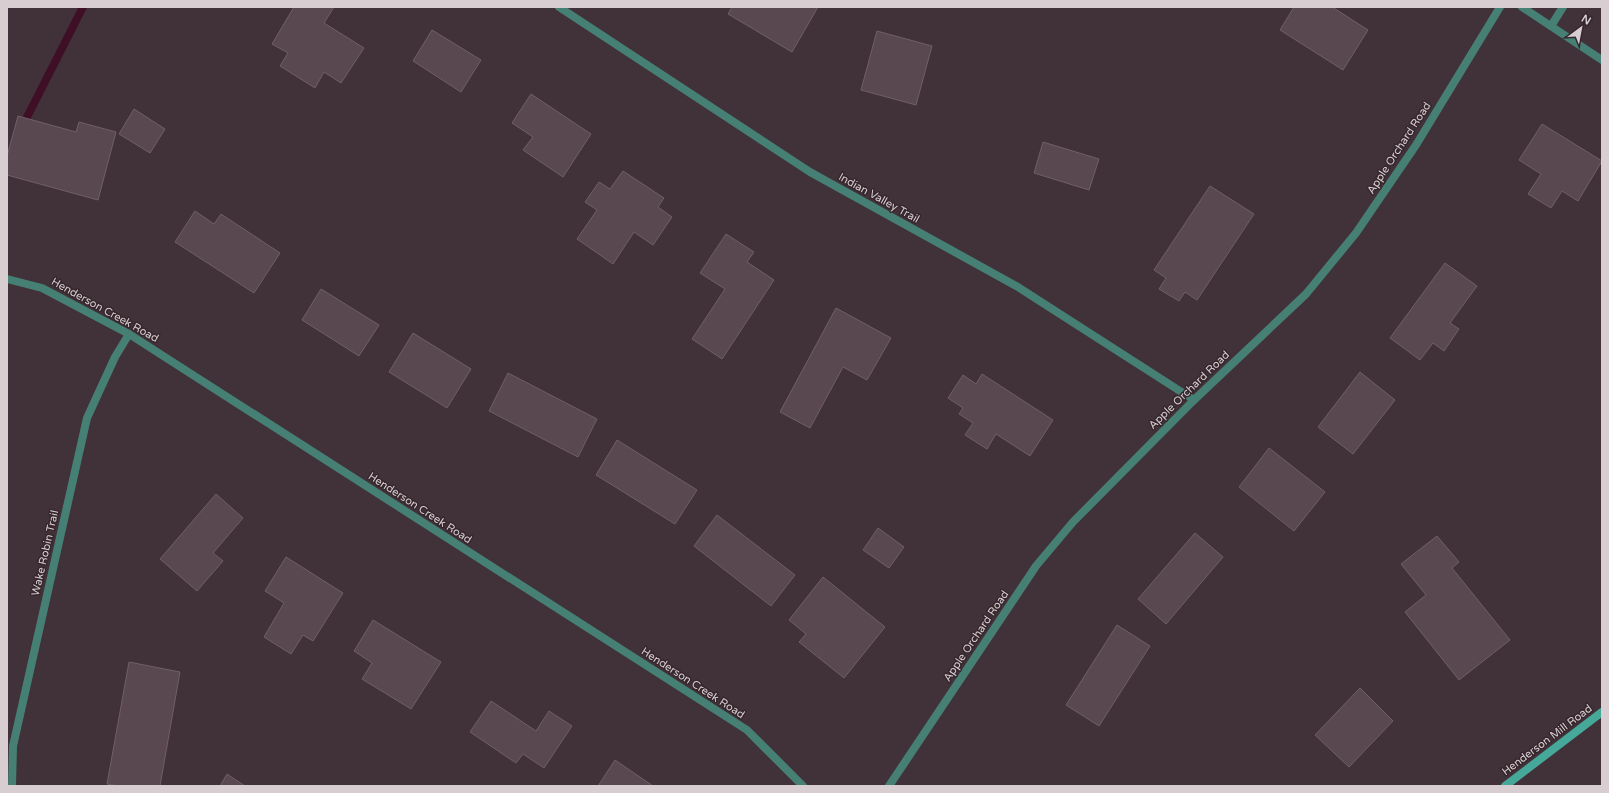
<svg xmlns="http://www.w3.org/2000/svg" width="1609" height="793" viewBox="0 0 1609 793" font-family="'Varela Round',sans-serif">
  <rect width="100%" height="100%" fill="#413138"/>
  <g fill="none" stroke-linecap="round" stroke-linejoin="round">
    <path stroke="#3f0f28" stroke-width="8" d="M22 127 83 7"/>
  </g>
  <g fill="#59484f" stroke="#705f66">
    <path d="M294 7H334L324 23 364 48 341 83 324 72 315 88 280 66 288 53 272 44Z"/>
    <path d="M732 7H818L792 52 728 14Z"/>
    <path d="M1294 7H1332L1368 30 1343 70 1280 30Z"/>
    <path d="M432 30 481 60 461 92 413 61Z"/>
    <path d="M877 31 932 46 916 105 861 90Z"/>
    <path d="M531 94 591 134 563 177 523 150 533 137 512 123Z"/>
    <path d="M134 109 165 129 150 153 119 134Z"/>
    <path d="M18 116 76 132 79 122 116 132 98 200 7 175V156Z"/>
    <path d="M1542 124 1602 161 1578 201 1562 191 1551 208 1528 194 1541 174 1519 160Z"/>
    <path d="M1043 142 1099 159 1089 190 1034 173Z"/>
    <path d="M623 171 664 198 658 207 672 217 653 245 634 232 613 264 577 239 597 210 585 202 599 182 610 189Z"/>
    <path d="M1210 186 1254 214 1197 300 1185 292 1179 301 1159 289 1166 278 1154 270Z"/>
    <path d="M195 211 214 224 221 214 280 253 254 293 175 242Z"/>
    <path d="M726 234 754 252 747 262 774 280 722 359 692 339 725 289 700 273Z"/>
    <path d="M1445 263 1477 286 1450 323 1459 329 1444 351 1433 343 1420 360 1390 338Z"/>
    <path d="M321 289 379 325 359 356 302 320Z"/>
    <path d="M836 308 891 338 867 380 843 367 810 428 780 412Z"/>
    <path d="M413 333 471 369 447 408 389 372Z"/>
    <path d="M1360 372 1395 400 1353 454 1318 427Z"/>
    <path d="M508 373 597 419 578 457 489 411Z"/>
    <path d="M982 374 1053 420 1030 456 996 434 987 449 965 435 973 423 959 414 963 408 948 398 963 375 976 384Z"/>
    <path d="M617 440 697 490 675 524 596 475Z"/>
    <path d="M1269 448 1325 492 1294 531 1239 487Z"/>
    <path d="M216 494 243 518 213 553 223 561 197 591 160 559Z"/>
    <path d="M717 515 795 575 771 606 694 546Z"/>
    <path d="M878 528 904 547 889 568 863 550Z"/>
    <path d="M1195 533 1223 557 1166 624 1138 599Z"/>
    <path d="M1437 536 1459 562 1452 568 1510 640 1459 680 1405 612 1426 595 1401 564Z"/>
    <path d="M286 557 343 593 313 641 303 635 291 654 264 637 284 603 265 591Z"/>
    <path d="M823 577 885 627 844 678 799 642 806 634 789 620Z"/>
    <path d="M373 620 441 662 411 709 362 679 372 663 354 651Z"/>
    <path d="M1117 625 1150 646 1099 726 1066 705Z"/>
    <path d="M129 662 180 672 160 786H118L107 784Z"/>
    <path d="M1360 688 1393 721 1349 767 1315 735Z"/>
    <path d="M491 701 536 731 549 711 572 726 544 768 523 754 516 763 470 732Z"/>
    <path d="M615 760 653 786H598Z"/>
    <path d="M227 774 245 786H220Z"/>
  </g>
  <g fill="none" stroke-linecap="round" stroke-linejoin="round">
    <path stroke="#468075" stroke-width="8" d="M1551 26 1563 7"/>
    <g stroke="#468075" stroke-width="8">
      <path d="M559 7 810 172 1018 287 1194 400"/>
      <path d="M1522 7 1602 60"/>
      <path d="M7 279 42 288 129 334 747 730 803 786"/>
      <path d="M12 786 13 746 87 418 115 357 129 334"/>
      <path d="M889 786 1036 566 1073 522 1194 400 1306 294 1356 233 1416 145 1500 7"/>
    </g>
    <path stroke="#46a899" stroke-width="8" d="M1505 786 1602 712"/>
  </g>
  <g text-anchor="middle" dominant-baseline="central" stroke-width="3" stroke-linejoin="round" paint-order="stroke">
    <g font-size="11" fill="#d8ced2" stroke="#36272d">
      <text transform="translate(1399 148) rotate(-57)">Apple Orchard Road</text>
      <text transform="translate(879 198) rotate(29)">Indian Valley Trail</text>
      <text transform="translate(105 310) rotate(29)">Henderson Creek Road</text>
      <text transform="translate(1189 390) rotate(-44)">Apple Orchard Road</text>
      <text transform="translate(420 508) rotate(33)">Henderson Creek Road</text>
      <text transform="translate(45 553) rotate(-77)">Wake Robin Trail</text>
      <text transform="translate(976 636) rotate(-56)">Apple Orchard Road</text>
      <text transform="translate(693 683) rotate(33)">Henderson Creek Road</text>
      <text transform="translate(1547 740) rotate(-37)">Henderson Mill Road</text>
    </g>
  </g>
  <rect width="1609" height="793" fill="none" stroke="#d8ced2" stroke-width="16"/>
  <g transform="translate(1581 28) rotate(32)" stroke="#36272d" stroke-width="3" paint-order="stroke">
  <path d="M0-3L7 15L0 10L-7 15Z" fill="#d8ced2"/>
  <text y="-6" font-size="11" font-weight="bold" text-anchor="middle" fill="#d8ced2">N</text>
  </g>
</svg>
